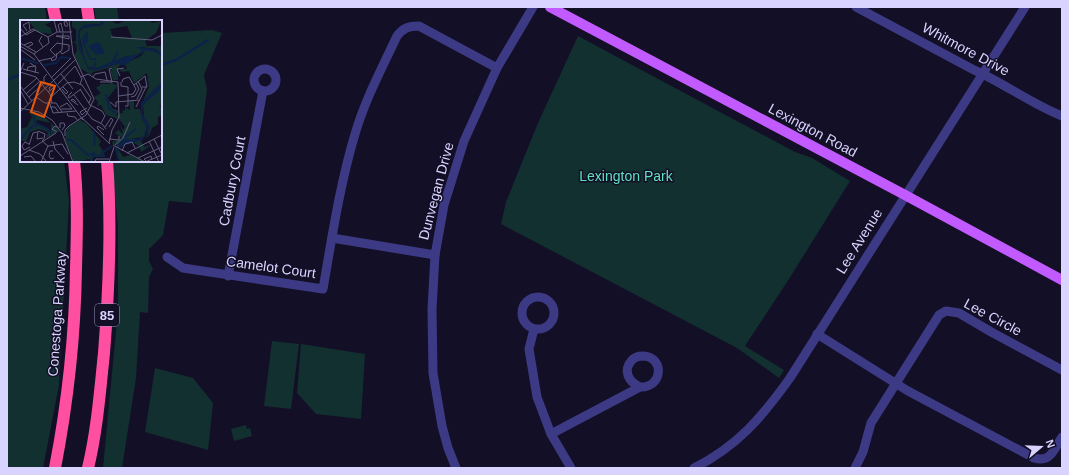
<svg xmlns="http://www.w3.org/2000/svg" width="1069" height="475" viewBox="0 0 1069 475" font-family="Helvetica,sans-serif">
  <rect width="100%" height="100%" fill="#130f26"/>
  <g fill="#12302f">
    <path d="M7 7H45L47 21H21V161H64L69 201 59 385 43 468H7Z"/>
    <path d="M94 7H117L119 21H96Z"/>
    <path d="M212 30 222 33 204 75 207 90 192 203 169 201 163 235 149 249V261L153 269 149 277 148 313 140 312 136 378 122 468H103L118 310V227L112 161H161V33Z"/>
    <path d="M578 36 795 152 812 158 850 181 789 279 745 346 784 370 779 378 737 348 501 224 506 202 538 123Z"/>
    <path d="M272 341 299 344 291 409 264 406Z"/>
    <path d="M301 344 365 354 361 419 316 414 297 393Z"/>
    <path d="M155 368 193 378 213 403 208 450 145 432Z"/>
    <path d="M246 425 247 429 250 428 252 436 234 441 231 429Z"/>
  </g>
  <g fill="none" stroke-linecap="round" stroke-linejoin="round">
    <g stroke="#0c2248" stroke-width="2.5">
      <path d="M161 65 176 60 208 40"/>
      <path d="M7 80 21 74"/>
    </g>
    <g stroke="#3d3a85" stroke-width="9">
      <path d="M856 7 974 70C1004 83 1031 104 1062 116"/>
      <circle cx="265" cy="80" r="11"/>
      <path d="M332 238 435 255"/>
      <path d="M167 257 183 268 323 289C332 237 340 184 355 134 365 100 382 68 397 36 403 28 409 26 419 26L497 68"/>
      <path d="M228 276 263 91"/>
      <circle cx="538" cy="313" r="16"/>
      <path d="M534 329 529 349 537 397 551 434 571 468"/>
      <path d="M817 334 908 391 1034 458C1051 463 1054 449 1062 437"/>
      <path d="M551 434 640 387C663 388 665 357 643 356 639 356 635 357 632 360 622 371 629 382 640 387"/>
      <path d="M456 468 448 448 442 426 433 373 432 309 435 255 444 205 464 141 497 68 533 7"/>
      <path d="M694 468C738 446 762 417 790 378L1025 7"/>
      <path d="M855 468 863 452 871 423 939 315 946 311 959 313 993 333 1062 370"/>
    </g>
    <path stroke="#c25bff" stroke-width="10" d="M550 7 905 195 1062 280"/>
    <g stroke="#ff4fa3" stroke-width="12">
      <path d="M53 7 56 21"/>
      <path d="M87 7 89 21"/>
      <path d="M55 468C68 401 75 336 76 268 77 232 78 196 74 161"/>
      <path d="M88 468C97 431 100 391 104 353 109 290 112 225 107 161"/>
    </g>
  </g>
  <g text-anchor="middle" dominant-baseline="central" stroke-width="3" stroke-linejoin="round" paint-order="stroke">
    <rect fill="#130f26" stroke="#9e99be" stroke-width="1" x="95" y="304" width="24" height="22" rx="3"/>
    <g font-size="13" font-weight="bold" fill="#d9d4ff">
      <text x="107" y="315">85</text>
    </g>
    <g font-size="14" fill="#d9d4ff" stroke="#130f26">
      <text transform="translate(966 49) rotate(28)">Whitmore Drive</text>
      <text transform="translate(813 130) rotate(28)">Lexington Road</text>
      <text transform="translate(232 181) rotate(-79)">Cadbury Court</text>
      <text transform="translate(436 191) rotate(-75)">Dunvegan Drive</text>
      <text transform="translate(859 241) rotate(-58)">Lee Avenue</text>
      <text transform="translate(271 267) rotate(8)">Camelot Court</text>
      <text transform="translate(57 314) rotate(-86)">Conestoga Parkway</text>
      <text transform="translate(993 317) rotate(28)">Lee Circle</text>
    </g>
    <g font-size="14" fill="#5fe0c0" stroke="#130f26">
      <text x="626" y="176">Lexington Park</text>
    </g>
  </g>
  <g transform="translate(20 20)">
    <rect width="142" height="142" fill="#130f26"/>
    <path d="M8 0H33L25 5 31 8 32 14 17 12ZM52 0H82L80 4 64 5 58 11 59 28 68 49 76 50 100 43H106L121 36 125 30H132L141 35 142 62 123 81 129 67 127 53 114 63 109 51 101 52 100 49H107L104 43 98 47V60H93L90 49 92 50V47L73 52 71 55 68 53 60 48 54 35 57 31 56 23H52L56 21V9L52 7ZM85 0H95L92 1 97 4 107 0 130 1 132 3 141 1 136 13 125 21 127 26H142V34L136 29 121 27 122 32 115 36H107L78 48 68 47 65 43 59 12 63 8 82 5ZM107 6 112 18 93 17 90 9ZM93 61V64L98 65 88 78 92 88 99 91 95 96 104 92 101 91 105 90V87L110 90 109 80 114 81V89H120L122 99 127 106 124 117 103 120 96 127 97 123 93 125 92 122 102 118 95 113 98 110 103 114 100 104 103 110 105 107 99 99 86 95 81 85 77 86 78 82 74 77 81 73 76 68 81 64H89ZM142 66V82L139 88 142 86V95L138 97V104L132 108 129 116 121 121 124 127 130 125V126L121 132 119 126 112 122 99 128 104 123 112 121 123 120 128 115 130 107 124 98 123 85ZM2 90 22 95 40 111 26 118 28 112 19 109 10 112 6 122 0 120V109L7 107 12 97 9 92ZM17 100 31 103V111L16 103ZM60 100 66 103 79 119 81 121 79 125 83 131 93 126 84 132 85 137H74L72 142 69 139 54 142 45 119 47 108ZM98 129 103 137 110 135 122 141 101 142 97 136Z" fill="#12302f" fill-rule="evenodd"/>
    <path d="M82 0H85L82 5 63 8 59 11 61 27 68 47 73 48 76 40H70L62 22 63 16 68 11V22L65 25 71 39 76 38V48L107 36 120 34 122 29 115 28 118 27 136 29 141 32 142 34V38L137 32 126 30 105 45H99L101 43 76 50 68 49 59 28 58 11 64 5 80 4ZM79 22 85 33 76 35 68 26ZM142 62 139 71 123 85 122 93 130 106 129 112 122 120 99 127 97 135 101 142H98L95 129 99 123 104 119H119L126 114 127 107 121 97V83Z" fill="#0c2248"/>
    <path fill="none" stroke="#0c2248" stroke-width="2" d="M0 38 18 43M92 43 98 32M24 45 36 43 41 37 50 38M86 74 89 88 95 93M13 92 15 103 28 109 32 115M73 111 75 115 74 126M104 118 116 109M0 120 11 107 17 105M47 120H51L68 135 75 133M71 142 73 135 83 136 82 133 92 126"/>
    <path fill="none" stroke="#625e7d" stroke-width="1" d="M34 0 37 12M48 5 46 1 44 2 45 6H48M0 8 6 15 15 10M7 11 3 5 9 2 10 10M40 12 38 5 41 3 43 12M22 16 19 21 23 27M49 16V19L36 16H49M0 17 13 9 28 17M28 17 37 12H52M91 17 132 20 142 15M0 23 16 32M4 25 11 22 13 24 8 27M0 26 14 34 63 100M0 29 15 40M14 34 29 23 28 17M35 35 30 30 37 23 49 25V30L42 34 40 31M31 38 32 41 36 39 37 33M18 41 32 38 42 30 43 13M4 43 0 52 16 57 30 74 32 83M10 43 16 47 15 53M55 46 62 59 60 64M3 49 19 53M7 51 8 47 16 46M41 54 53 69M100 56 97 49 104 48M61 57 68 54 76 59 98 62M73 57 75 54 85 52 87 60M31 58 51 38M33 61 55 40M80 62H92L89 49 92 48M101 62V66L108 67V86H105M38 64 55 46M114 65 125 56 127 67H122M0 66 12 81M42 69 46 74 48 72 43 67M60 69 70 85 82 91 85 96 81 103M0 70 8 84M3 70 17 58M28 72 31 70 34 67 33 65 29 68 30 70M52 72 48 76 49 78 61 69M6 74 20 61M54 75 72 99 82 104 86 109M99 76 113 74 116 69 109 57 103 59 102 62M9 77 24 63V57L27 54M16 77 25 83H36L42 92M31 77 47 63 54 62 62 65 71 78 69 83M111 77 115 76 119 69 116 63M117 79 122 69 118 61M56 82 53 79 51 80 58 85M90 82 96 87V82L119 80M30 84 33 93 56 91M30 87H35L39 93M40 87 47 83 52 89H41M116 87 126 67M0 88 19 92 32 100 42 113 53 142M66 91 62 95 60 92 67 88M0 92 33 61M47 93 48 96 55 97 58 101M62 98 90 124M49 106 66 95 74 79 53 34 49 0M85 107 91 98 93 100 89 107M40 108V103H44L45 106 42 110M84 110 78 106 77 108 84 115M37 112 32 109 35 106 38 108M45 116V110L50 105M23 118 17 119 18 111 25 114 24 119 22 121 28 126M89 119 99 120V116M134 119 142 135M33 121 35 129 44 139M129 121 139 142M89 123 92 110 99 97 98 62M9 124 5 122 2 126 4 130 10 127M9 125 13 113 17 112M93 125 125 142M95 125 103 118 110 102M28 126 42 124 48 134M9 130 20 134 27 142M33 131H30L29 136 31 139 34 138M102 131 105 124 112 122 115 128M107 133 142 115M0 136 36 113M4 137 11 136 16 142M118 138 142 127M126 141 124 139 131 136 132 139M21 142 28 126M75 142 76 139H89M89 142 94 127M125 142 142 135"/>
    <path fill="#e8590c" fill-opacity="0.15" stroke="#e8590c" stroke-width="2" d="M21 62 35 66 24 97 11 92Z"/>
    <rect width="142" height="142" fill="none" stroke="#d9d4ff" stroke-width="2"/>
  </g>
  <rect width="1069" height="475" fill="none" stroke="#d9d4ff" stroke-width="16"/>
  <g transform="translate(1041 447) rotate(71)" stroke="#130f26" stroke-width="3" paint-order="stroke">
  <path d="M0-3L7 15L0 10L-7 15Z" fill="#d9d4ff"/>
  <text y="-6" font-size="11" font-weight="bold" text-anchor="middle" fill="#d9d4ff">N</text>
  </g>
</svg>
